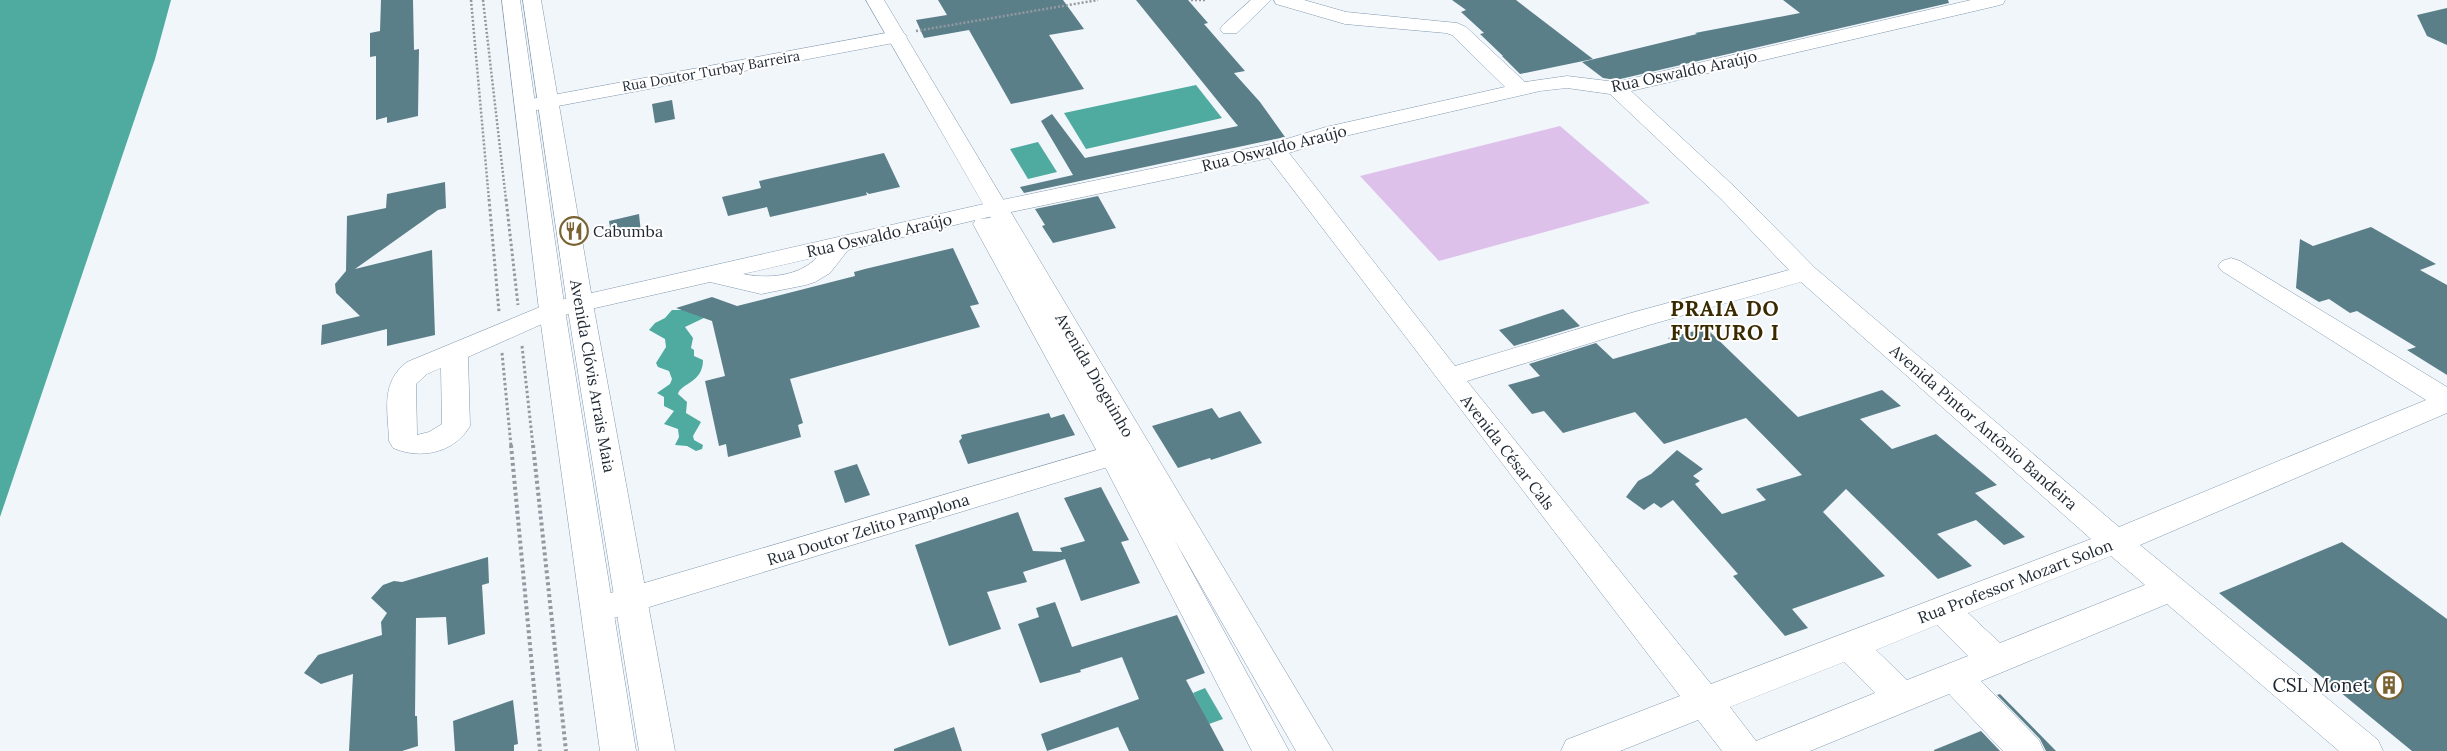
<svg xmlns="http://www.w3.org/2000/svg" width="2447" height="751" viewBox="0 0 2447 751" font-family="Lora,serif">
  <rect width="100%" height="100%" fill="#f1f6fb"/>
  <path fill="#ddc1eb" d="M1560 126 1650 203 1439 261 1360 176Z"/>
  <g fill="#4fab9f">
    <path d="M0 0H171L155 59 0 517Z"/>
    <path d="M1196 85 1222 118 1086 149 1064 113Z"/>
    <path d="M1038 142 1057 172 1028 179 1010 149Z"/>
    <path d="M672 310H683L706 317 685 327 693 338 691 348 694 350V356L703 360C703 383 681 383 678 394L687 402 686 413 701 422 693 436 694 440 703 445 702 449 696 451 687 446 675 445 679 437 678 429 664 424 674 411 664 406V397L657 393 670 384 672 379 669 371 658 367 656 363 666 347 665 339 649 330 655 323 665 318Z"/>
    <path d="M1205 688 1223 719 1209 724 1193 693Z"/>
  </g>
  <g fill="#5b7f89">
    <path d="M381 0H413L414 50 419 49 418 116 387 123V117L376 120V56L370 57V33L380 31Z"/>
    <path d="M938 0H1063L1084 29 1049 35 1084 89 1011 104 969 30 924 38 916 20 947 15Z"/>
    <path d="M1136 0H1188L1208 23 1204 24 1245 71 1234 73 1260 102 1285 137 1024 193 1020 187 1073 175 1041 121 1052 114 1085 158 1238 126Z"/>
    <path d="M1452 0H1516L1593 59 1520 74 1502 56H1503L1480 34 1484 33 1461 12 1466 10Z"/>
    <path d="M1783 0H1948L1949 3 1616 80 1603 78 1582 62 1697 34 1695 33 1800 13Z"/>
    <path d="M2447 8V45L2427 36 2417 15Z"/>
    <path d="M672 100 675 119 655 123 652 104Z"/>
    <path d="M884 153 900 187 869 194 866 192 867 195 770 217 767 207 728 216 722 197 761 188 759 181Z"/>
    <path d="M445 182 446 208 438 210 355 269 432 250 435 335 387 346V329L321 345 322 325 360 316 336 293 335 284 346 271 347 216 386 208 387 194Z"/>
    <path d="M1098 196 1116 228 1053 243 1042 226 1045 225 1035 209Z"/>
    <path d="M639 214 641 233 612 239 609 221Z"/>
    <path d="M2371 227 2436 264 2420 270 2447 285V375L2407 350 2416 347 2357 311 2350 313 2329 299 2319 302 2296 288 2300 239 2313 246Z"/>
    <path d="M953 248 979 304 970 306 980 327 790 379 803 423 798 425 801 437 728 457 726 444 719 446 705 381 725 376 712 321 676 308 712 297 737 306 855 276 854 272 865 269Z"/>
    <path d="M1563 309 1580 326 1514 346 1499 330Z"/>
    <path d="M1706 328 1798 417 1882 390 1901 406 1860 419 1892 449 1936 434 1997 485 1975 493 2025 537 2004 545 1976 520 1937 534 1972 566 1938 579 1846 489 1823 512 1885 576 1792 609 1808 628 1785 636 1733 576 1738 574 1673 500 1661 508 1654 503 1644 510 1626 497 1638 481 1651 474 1677 450 1703 469 1693 476 1700 481 1695 484 1722 514 1766 500 1756 489 1802 475 1746 418 1664 444 1635 412 1563 433 1544 411 1532 414 1508 385 1540 376 1529 364 1596 343 1613 359 1672 342 1668 338Z"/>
    <path d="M1212 408 1219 418 1240 411 1262 443 1211 460 1210 458 1178 468 1152 426Z"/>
    <path d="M1049 413 1051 418 1064 414 1075 435 968 464 959 441 962 438 961 435Z"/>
    <path d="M857 464 870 495 845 503 834 471Z"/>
    <path d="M1101 487 1129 540 1121 542 1140 583 1081 601 1065 559 1023 572 1027 582 987 592 1001 629 949 646 915 545 1018 512 1033 551 1062 552 1060 548 1085 541 1064 498Z"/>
    <path d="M2342 542 2447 619V751H2412L2219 593Z"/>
    <path d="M488 557 489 583 482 585 485 634 448 645 446 617 416 618 415 716H417L418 746 402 751H349L353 674 321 684 304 673 318 655 382 635 381 622 387 613 371 598 383 585 394 581 402 582Z"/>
    <path d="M1055 602 1072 647 1177 615 1205 673 1186 680 1224 751H1129L1118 727 1047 751 1041 734 1139 699 1122 657 1080 670 1081 672 1040 683 1018 624 1039 617 1036 608Z"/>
    <path d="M2000 694 2056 751H2046L2040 739 1997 695Z"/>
    <path d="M513 700 518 744 514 745V751H455L453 721Z"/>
    <path d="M954 727 962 751H894V749Z"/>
    <path d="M1981 731 2000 751H1934V750Z"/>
  </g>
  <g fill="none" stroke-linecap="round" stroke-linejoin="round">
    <defs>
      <g id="minor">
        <path d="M1251 0H1271L1237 33H1223L1220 29 1223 25Z"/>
        <path d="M1274 0H1304L1346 12 1457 23 1466 27 1525 82 1567 76 1616 82 1971 0H2005L2003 4 1996 6 1631 91 1737 189 1815 268 2119 527 2426 400 2222 271 2218 266 2222 261 2231 258 2240 261 2447 387V413L2140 545 2378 740 2383 751H2339L2167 604 1981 681 2039 740 2044 751H2003L1949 694 1810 751H1722L1698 720 1620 751H1561L1566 740 1680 696 1269 158 997 215 848 250 830 273 815 282 806 285 761 294 710 282 560 316 468 357 470 426C454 453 421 460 393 448L389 441C388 410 380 383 407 362L552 302 997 201 1270 144 1326 127 1505 87 1452 35 1446 33 1345 24 1276 4ZM1567 88 1610 94 1721 199 1789 270 1631 313 1455 366 1289 153 1332 139 1540 91ZM817 257C800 277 766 279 743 274ZM1801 282 2091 539 1711 684 1467 381 1649 325ZM441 368 442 424 429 432 417 435 416 384 427 374ZM2111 556 2145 585 2000 643 1968 613ZM1937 625 1968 656 1907 680 1876 650ZM1844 662 1875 693 1756 741 1730 707Z"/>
        <path d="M897 31 904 33 907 37 904 41 526 112 518 111 515 106 518 101 526 100Z"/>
        <path d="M1137 438 1147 441 1152 448 1147 455 597 623 585 619 581 610 585 601 597 597Z"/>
      </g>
      <g id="major">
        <path d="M502 0H520L565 310 636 751H600L539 310Z"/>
        <path d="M523 0H541L593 304 675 751H639L567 304Z"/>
        <path d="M866 0H884L1333 751H1296L1174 539 1289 751H1252L1099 455 973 224 976 219 991 218Z"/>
      </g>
    </defs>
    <use href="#minor" stroke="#8299b0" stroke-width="1"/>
    <use href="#major" stroke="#8299b0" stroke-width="1"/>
    <g stroke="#9299a0" stroke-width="2.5" stroke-dasharray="2 2" stroke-linecap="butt">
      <path d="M471 0 489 200"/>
      <path d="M483 0 506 200"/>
      <path d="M1191 0H1206"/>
      <path d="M916 31 1098 0"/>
    </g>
    <g stroke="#9299a0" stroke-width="3" stroke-dasharray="2.5 2.5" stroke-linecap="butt">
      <path d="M489 199 499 312"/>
      <path d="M506 199 518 305"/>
      <path d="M522 346 533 446"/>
      <path d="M502 353 511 446"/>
    </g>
    <g stroke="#9299a0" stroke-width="4" stroke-dasharray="3 3" stroke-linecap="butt">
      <path d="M511 445 540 751"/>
      <path d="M533 445 566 751"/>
    </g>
    <use href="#minor" fill="#fff" fill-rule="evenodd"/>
    <use href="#major" fill="#fff" fill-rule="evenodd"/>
  </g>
  <defs>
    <symbol id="restaurant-ring" viewBox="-11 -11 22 22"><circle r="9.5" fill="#fff" stroke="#796333" stroke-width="1.5"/><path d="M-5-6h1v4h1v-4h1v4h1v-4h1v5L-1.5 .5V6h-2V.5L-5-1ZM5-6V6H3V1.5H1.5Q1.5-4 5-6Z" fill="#796333"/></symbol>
    <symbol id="building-ring" viewBox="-11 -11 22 22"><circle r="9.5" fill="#fff" stroke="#796333" stroke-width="1.5"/><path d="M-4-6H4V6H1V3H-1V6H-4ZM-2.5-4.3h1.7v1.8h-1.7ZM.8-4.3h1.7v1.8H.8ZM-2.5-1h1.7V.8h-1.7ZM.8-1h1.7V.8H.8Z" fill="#796333"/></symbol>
  </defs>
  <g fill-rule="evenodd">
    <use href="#restaurant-ring" x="558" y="215" width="32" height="32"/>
    <use href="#building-ring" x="2373" y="669" width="32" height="32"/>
  </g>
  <g text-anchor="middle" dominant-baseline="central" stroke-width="4" stroke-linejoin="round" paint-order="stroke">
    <g font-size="14" fill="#1f2832" stroke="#fff">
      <text transform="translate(711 71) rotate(-10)">Rua Doutor Turbay Barreira</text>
    </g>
    <g font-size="16" fill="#1f2832" stroke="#fff">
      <text transform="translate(1684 71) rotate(-12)">Rua Oswaldo Araújo</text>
      <text transform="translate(1274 148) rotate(-14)">Rua Oswaldo Araújo</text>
      <text transform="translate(879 235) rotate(-13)">Rua Oswaldo Araújo</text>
      <text transform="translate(1095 375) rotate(60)">Avenida Dioguinho</text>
      <text transform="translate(593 376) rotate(80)">Avenida Clóvis Arrais Maia</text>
      <text transform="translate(1984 427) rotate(41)">Avenida Pintor Antônio Bandeira</text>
      <text transform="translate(1508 452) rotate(52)">Avenida César Cals</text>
      <text transform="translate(868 529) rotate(-17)">Rua Doutor Zelito Pamplona</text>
      <text transform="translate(2015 581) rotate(-21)">Rua Professor Mozart Solon</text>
    </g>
    <g font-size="16" fill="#1f2832" stroke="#fff" text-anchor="start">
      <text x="593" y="231">Cabumba</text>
    </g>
    <g font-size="19" fill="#1f2832" stroke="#fff" text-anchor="end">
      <text x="2370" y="685">CSL Monet</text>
    </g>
    <g font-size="21" font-weight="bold" letter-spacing="1" fill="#3a2a00" stroke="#fff">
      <text x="1725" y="308">PRAIA DO<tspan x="1725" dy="24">FUTURO I</tspan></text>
    </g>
  </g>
</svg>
